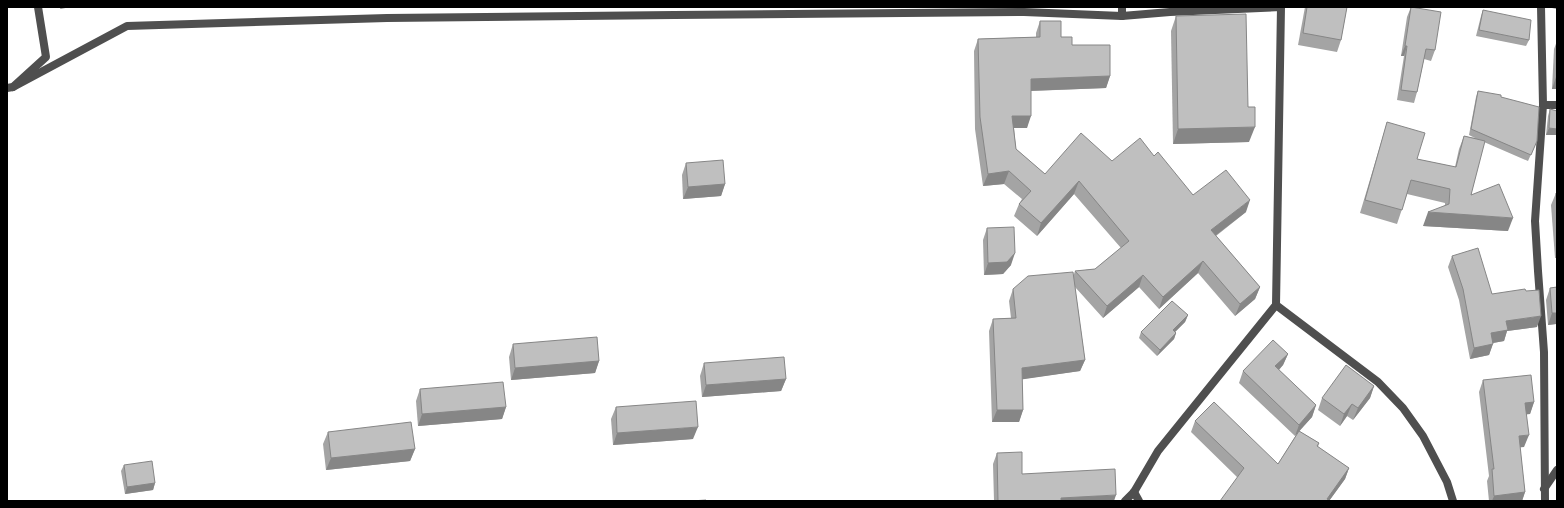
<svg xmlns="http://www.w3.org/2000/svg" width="1564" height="508" viewBox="0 0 1564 508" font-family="Montserrat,sans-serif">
  <rect width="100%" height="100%" fill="#fff"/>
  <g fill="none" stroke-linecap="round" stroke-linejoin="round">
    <g stroke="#4f4f4f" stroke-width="8">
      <path d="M1122 7V16"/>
      <path d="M1541 7 1543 105H1557"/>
      <path d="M13 87 127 26 387 18 674 15 1024 12 1122 16 1170 12 1281 7"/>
      <path d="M7 88 13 87 46 57 38 7"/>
      <path d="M1543 105 1535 221 1538 271 1544 352 1545 501"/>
      <path d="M1276 305 1378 382 1403 408 1423 436 1447 482 1453 501"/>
      <path d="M1544 489 1557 470"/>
      <path d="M1134 492 1139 501"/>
      <path d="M1125 501 1134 492 1158 451 1276 305 1281 7"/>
    </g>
  </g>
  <g fill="#a4a4a4">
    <path d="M1305 7H1347L1341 40 1337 52 1298 45Z"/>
    <path d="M1411 7 1435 50 1431 61 1424 59 1417 92 1414 103 1397 100 1404 56H1401L1407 17Z"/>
    <path d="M1483 10 1529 40 1526 46 1476 36 1481 16Z"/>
    <path d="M1176 16 1248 107 1249 142 1173 144 1171 31Z"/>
    <path d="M1040 21 1110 76 1106 88 1031 91 1027 128H1014L1016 149 1045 174 1112 161 1154 156 1193 195 1246 212 1216 236 1260 287 1255 299 1235 316 1198 273 1159 309 1139 287 1103 318 1075 287 1085 360 1080 371 1022 379 1023 410 1019 422H992L989 331 993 319 1011 318 1009 301 1013 289 1073 277 1075 271 1095 269 1121 248 1074 194 1037 236 1014 216 1019 204 1022 199 1004 184 983 186 975 129 974 51 978 39 1036 37V33Z"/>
    <path d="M1557 41V89H1552L1554 49Z"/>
    <path d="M1478 91 1501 97 1537 141 1528 161 1484 142 1471 195 1508 231 1423 226 1445 205V203L1407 194 1397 224 1360 213 1383 136 1387 122 1417 159 1455 167 1459 149 1464 136 1475 138 1469 135 1476 97Z"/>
    <path d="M1550 109 1557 111V135H1546L1548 116Z"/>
    <path d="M686 163 725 184 721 196 683 199 682 175Z"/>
    <path d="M1557 192V258H1555L1551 205 1556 193Z"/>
    <path d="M987 228 1011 265 1003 274 984 275 983 240Z"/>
    <path d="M1452 256 1492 294 1537 327 1507 331 1504 341 1493 343 1489 355 1470 359 1459 300 1448 267Z"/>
    <path d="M1557 287V331L1556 324 1548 325 1546 300 1550 288Z"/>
    <path d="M1188 315 1185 322 1175 332 1176 333 1174 339 1157 356 1139 338 1141 332Z"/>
    <path d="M513 344 599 361 595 373 511 380 509 357Z"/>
    <path d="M1288 354 1283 365 1279 370 1316 405 1312 417 1299 431 1319 443 1318 447 1349 468 1345 479 1329 501 1237 477 1191 432 1195 421 1278 464 1298 432 1295 436 1239 383 1243 371Z"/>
    <path d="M704 363 786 379 781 391 702 397 700 376Z"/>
    <path d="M1483 380 1534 402 1530 414H1526L1524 447H1520L1525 492 1522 501H1489L1487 481 1489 476 1479 392Z"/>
    <path d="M1374 386 1370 398 1353 420 1347 416 1340 426 1318 410 1322 398Z"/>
    <path d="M420 389 506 407 502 419 418 426 416 401Z"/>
    <path d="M616 407 693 439 613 445 611 419Z"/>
    <path d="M328 432 415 449 410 461 326 470 323 444Z"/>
    <path d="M997 453 1022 474 1114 501H994L993 464Z"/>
    <path d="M124 465 155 483 153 490 125 494 121 471Z"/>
  </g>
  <g fill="#868686">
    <path d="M61 7H71L60 9Z"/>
    <path d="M1552 7H1557V9L1552 8Z"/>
    <path d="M1405 46H1407L1404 56H1401Z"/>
    <path d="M1110 76 1106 88 1026 91 1031 79Z"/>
    <path d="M1556 77H1557V89H1552Z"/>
    <path d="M1012 116H1031L1027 128H1008Z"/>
    <path d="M1255 127 1249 142 1173 144 1178 129Z"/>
    <path d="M1549 128 1557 129V135H1546Z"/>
    <path d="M1009 171 1004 184 983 186 988 174Z"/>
    <path d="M1079 181 1074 194 1037 236 1041 223Z"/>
    <path d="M725 184 721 196 683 199 688 187Z"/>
    <path d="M1250 200 1246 212 1207 242 1211 230Z"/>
    <path d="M1428 212 1513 218 1508 231 1423 226Z"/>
    <path d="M1015 253 1011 265 1003 274 984 275 988 263Z"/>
    <path d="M1203 261 1198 273 1159 309 1163 297Z"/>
    <path d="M1143 275 1139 287 1103 318 1107 306Z"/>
    <path d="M1260 287 1255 299 1235 316 1240 304Z"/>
    <path d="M1552 313H1557V322L1556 324 1548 325Z"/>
    <path d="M1188 315 1185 322 1171 336 1173 330Z"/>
    <path d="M1541 316 1537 327 1507 331 1504 341 1487 344 1491 333 1506 321Z"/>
    <path d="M1176 333 1174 339 1157 356 1160 350Z"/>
    <path d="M1493 344 1489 355 1470 359 1474 348Z"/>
    <path d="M1288 354 1283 365 1271 378 1275 366Z"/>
    <path d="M1085 360 1080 371 1018 380 1022 368Z"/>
    <path d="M599 361 595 373 511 380 515 368Z"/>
    <path d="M786 379 781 391 702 397 706 385Z"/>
    <path d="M1374 386 1370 398 1353 420 1358 408Z"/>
    <path d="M1534 402 1530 414 1521 415 1525 403Z"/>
    <path d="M1352 404 1347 416 1340 426 1344 414Z"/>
    <path d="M1316 405 1312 417 1295 436 1299 425Z"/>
    <path d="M506 407 502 419 418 426 422 414Z"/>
    <path d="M997 410H1023L1019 422H992Z"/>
    <path d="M698 427 693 439 613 445 617 433Z"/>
    <path d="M1529 435 1524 447 1514 448 1519 436Z"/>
    <path d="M415 449 410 461 326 470 331 458Z"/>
    <path d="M1349 468 1345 479 1329 501 1327 499Z"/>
    <path d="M155 483 153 490 125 494 127 487Z"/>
    <path d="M1525 492 1522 501H1492L1494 496Z"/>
    <path d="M1116 495 1114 501H1060L1061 498Z"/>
  </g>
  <g fill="#bfbfbf" stroke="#868686">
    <path d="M1307 7H1347L1341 40 1303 33Z"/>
    <path d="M1411 7 1441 12 1435 50 1426 49 1417 92 1401 90 1407 46H1405Z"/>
    <path d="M1483 10 1531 20 1529 40 1479 30Z"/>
    <path d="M1246 14 1248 107H1255V127L1178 129 1176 16Z"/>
    <path d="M1040 21H1061V37H1072V45H1110V76L1031 79V116H1012L1016 149 1045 174 1081 133 1112 161 1140 138 1154 156 1158 152 1193 195 1226 170 1250 200 1211 230 1260 287 1240 304 1203 261 1163 297 1143 275 1107 306 1075 271 1095 269 1129 241 1079 181 1041 223 1019 204 1031 191 1009 171 988 174 980 117 978 39 1040 37Z"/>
    <path d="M1478 91 1501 95V97L1539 107 1537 141 1531 155 1471 129Z"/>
    <path d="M1550 109 1557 111V129L1549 128Z"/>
    <path d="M1387 122 1425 133 1417 159 1456 167 1464 136 1485 141 1471 195 1499 184 1513 218 1428 212 1449 204 1450 189 1411 180 1402 210 1365 200Z"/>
    <path d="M723 160 725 184 688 187 686 163Z"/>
    <path d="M1557 192V211L1556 193Z"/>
    <path d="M1014 227 1015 253 1007 262 988 263 987 228Z"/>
    <path d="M1478 248 1492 294 1525 289 1526 291 1539 290 1541 316 1506 321 1508 330 1491 333 1493 344 1474 348 1463 289 1452 256Z"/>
    <path d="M1073 272 1085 360 1022 368 1023 410H997L993 319 1016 318 1013 289 1028 276Z"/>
    <path d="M1557 287V313H1552L1550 288Z"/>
    <path d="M1172 301 1188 315 1173 330 1176 333 1160 350 1141 332Z"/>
    <path d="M597 337 599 361 515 368 513 344Z"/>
    <path d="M1273 340 1288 354 1275 366 1316 405 1299 425 1243 371Z"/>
    <path d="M784 357 786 379 706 385 704 363Z"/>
    <path d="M1346 365 1374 386 1358 408 1352 404 1344 414 1322 398Z"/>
    <path d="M1531 375 1534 402 1525 403 1529 435 1519 436 1525 492 1494 496 1492 469H1494L1483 380Z"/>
    <path d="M503 382 506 407 422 414 420 389Z"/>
    <path d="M696 401 698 427 617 433 616 407Z"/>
    <path d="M1214 402 1278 464 1299 431 1319 443 1317 446 1349 468 1327 499 1330 501H1220L1244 468 1195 421Z"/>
    <path d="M411 422 415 449 331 458 328 432Z"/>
    <path d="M1022 452V474L1115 469 1116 495 1061 498V501H998L997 453Z"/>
    <path d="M152 461 155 483 127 487 124 465Z"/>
    <path d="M706 500 707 501H691Z"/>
  </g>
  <rect width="1564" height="508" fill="none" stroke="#000000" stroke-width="16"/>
</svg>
